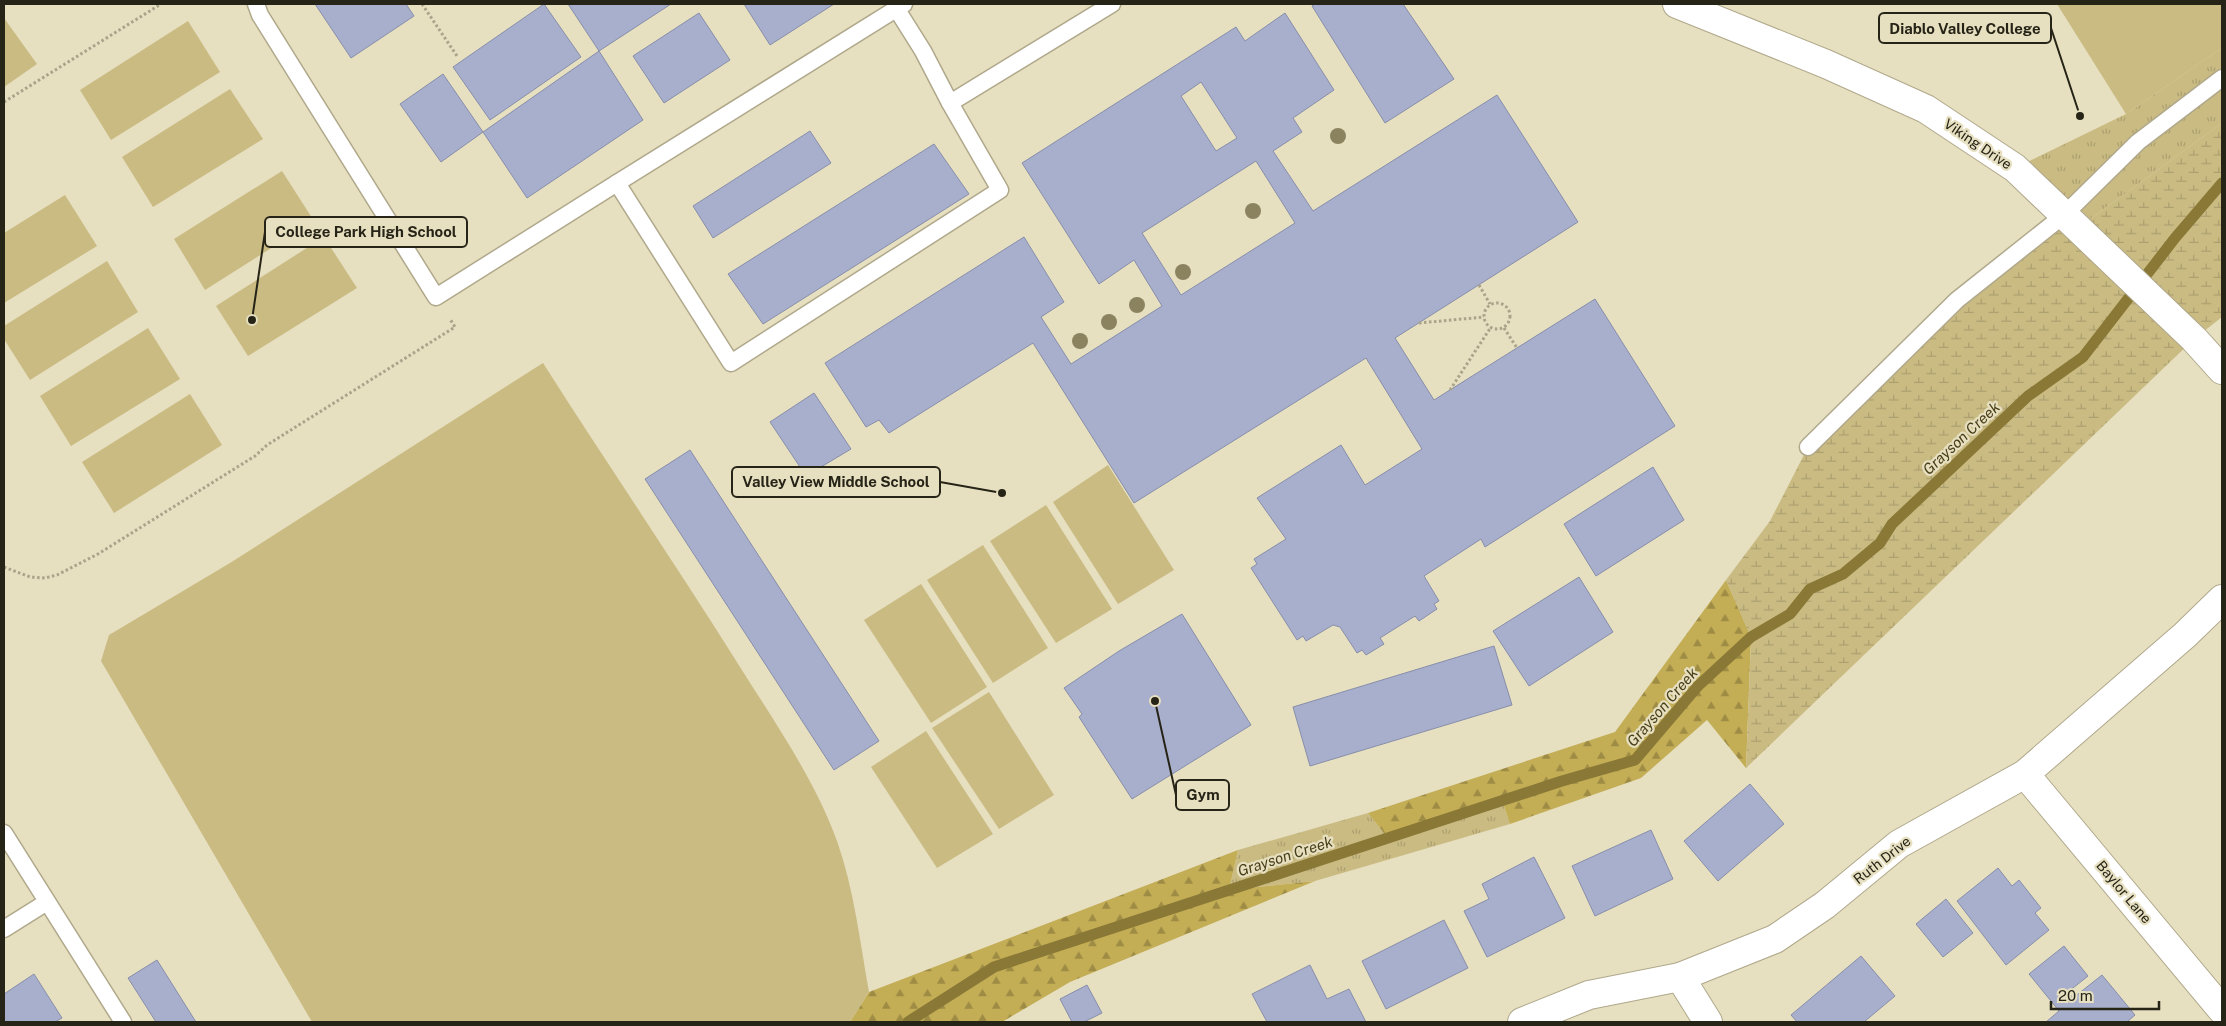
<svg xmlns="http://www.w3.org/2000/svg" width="2226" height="1026" viewBox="0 0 2226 1026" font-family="'Public Sans',sans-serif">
  <defs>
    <pattern id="grass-tufts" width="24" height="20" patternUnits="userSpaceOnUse" patternTransform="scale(1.25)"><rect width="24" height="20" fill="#cabb82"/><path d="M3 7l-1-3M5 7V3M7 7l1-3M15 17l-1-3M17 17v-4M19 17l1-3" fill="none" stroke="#ada070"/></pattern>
    <pattern id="forest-firs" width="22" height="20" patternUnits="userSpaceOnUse" patternTransform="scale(1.25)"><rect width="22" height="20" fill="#c3ad55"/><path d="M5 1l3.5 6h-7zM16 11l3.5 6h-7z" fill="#9e8c45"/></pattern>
    <pattern id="wetland-marsh" width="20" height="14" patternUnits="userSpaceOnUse" patternTransform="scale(1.25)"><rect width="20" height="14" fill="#cabb82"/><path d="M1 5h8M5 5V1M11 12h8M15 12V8" fill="none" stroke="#ada070"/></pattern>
  </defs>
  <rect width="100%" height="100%" fill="#e6dfc0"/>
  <g fill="url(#grass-tufts)">
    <path d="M2222 48V123L2078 228 2015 168 2126 114Z"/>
    <path d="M1502 800 1510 824 1315 881 1229 890 1238 850 1368 813 1388 838Z"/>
  </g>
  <g fill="url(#forest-firs)">
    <path d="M1726 580 1751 637 1746 768 1707 720 1641 778 1510 824 1502 800 1388 838 1368 813 1615 732Z"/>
    <path d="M1238 850 1229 890 1315 881 1070 982 1002 1022H850L869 992Z"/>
  </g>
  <path fill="url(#wetland-marsh)" d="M2222 123V317L2194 339 1746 768 1751 638 1726 580 1770 521 1808 447 1957 300 2064 215 2078 228Z"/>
  <g fill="#cabb82">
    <path d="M2057 4H2222V48L2126 114Z"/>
    <path d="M4 18 37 64 4 87Z"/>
    <path d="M188 21 220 72 111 140 80 90Z"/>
    <path d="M230 89 263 139 153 207 122 157Z"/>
    <path d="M282 171 314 221 205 290 174 239Z"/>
    <path d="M65 195 97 246 4 303V233Z"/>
    <path d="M324 237 357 288 248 356 216 306Z"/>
    <path d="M107 261 138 312 30 380 4 339V326Z"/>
    <path d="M148 328 180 379 71 446 40 396Z"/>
    <path d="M543 363C608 465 676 565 740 667 774 721 815 780 837 841 854 889 860 942 869 992L850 1022H312L101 661 109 635 230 563Z"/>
    <path d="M190 394 222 445 114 513 82 462Z"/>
    <path d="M1108 465 1174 570 1118 604 1053 502Z"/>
    <path d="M1046 505 1112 609 1056 643 990 541Z"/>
    <path d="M983 545 1048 648 993 683 927 580Z"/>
    <path d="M921 584 987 687 931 723 864 620Z"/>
    <path d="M989 692 1054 795 999 829 932 728Z"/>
    <path d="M926 731 993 834 937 868 871 767Z"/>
  </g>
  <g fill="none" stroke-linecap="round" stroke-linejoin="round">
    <path stroke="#897836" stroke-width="11" d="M908 1022 994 967 1562 781 1635 760 1698 686 1751 637 1790 614 1810 589 1843 574 1880 543 1892 524 2028 396 2083 357 2175 238 2222 183"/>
  </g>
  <g fill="#a8afcc" stroke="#878eaa" fill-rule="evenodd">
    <path d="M315 4H406L414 16 351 58Z"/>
    <path d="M544 4 581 57 490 120 453 67Z"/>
    <path d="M568 4H671L599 51Z"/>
    <path d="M744 4H834L770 45Z"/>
    <path d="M1315 4H1403L1454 79 1385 123 1312 6Z"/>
    <path d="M699 13 730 60 664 103 633 56Z"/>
    <path d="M1285 13 1334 90 1293 118 1302 132 1273 151 1313 211 1497 95 1578 222 1395 338 1434 400 1595 299 1675 426 1485 547 1481 539 1424 576 1439 601 1434 604 1437 609 1419 621 1415 616 1380 638 1384 644 1366 655 1362 650 1357 653 1340 627 1333 625 1306 641 1303 636 1297 640 1251 568 1257 564 1254 559 1286 539 1257 498 1341 445 1365 485 1422 449 1366 358 1134 503 1033 343 889 433 879 420 866 427 825 363 1024 237 1064 302 1041 317 1071 364 1162 306 1134 260 1099 284 1022 163 1236 27 1245 41ZM1201 82 1237 138 1216 151 1181 96ZM1256 161 1295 223 1181 295 1142 233Z"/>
    <path d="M599 51 643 120 527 198 483 132Z"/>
    <path d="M443 74 483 132 441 162 400 104Z"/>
    <path d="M810 131 831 163 713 238 693 206Z"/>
    <path d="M934 144 969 194 763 324 728 274Z"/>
    <path d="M814 393 851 449 806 476 770 422Z"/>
    <path d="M690 450 879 741 834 770 645 479Z"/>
    <path d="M1653 467 1684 520 1596 576 1564 524Z"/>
    <path d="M1579 577 1613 632 1529 686 1493 631Z"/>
    <path d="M1182 614 1251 725 1132 799 1079 717 1082 714 1064 688 1119 651Z"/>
    <path d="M1494 646 1512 705 1310 766 1293 707Z"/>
    <path d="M1750 784 1784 824 1718 881 1684 841Z"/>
    <path d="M1651 830 1673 879 1595 916 1572 866Z"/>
    <path d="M1534 857 1565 918 1487 957 1464 911 1489 899 1482 884Z"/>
    <path d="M1998 868 2012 886 2019 880 2041 908 2035 913 2049 930 2006 965 1957 901Z"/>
    <path d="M1946 899 1973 933 1943 957 1916 924Z"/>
    <path d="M1444 920 1468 968 1386 1009 1362 961Z"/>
    <path d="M2064 946 2088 976 2068 992 2073 998 2102 975 2135 1015 2127 1022H2046L2059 1011 2029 974Z"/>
    <path d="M1861 956 1895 996 1864 1022H1797L1791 1015Z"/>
    <path d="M157 960 196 1022H156L128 978Z"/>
    <path d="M1310 965 1327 999 1349 989 1366 1022H1267L1252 994Z"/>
    <path d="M34 974 62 1018 55 1022H4V994Z"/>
    <path d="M1087 985 1102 1013 1084 1022H1072L1060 999Z"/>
  </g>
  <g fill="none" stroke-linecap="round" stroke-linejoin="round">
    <defs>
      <g id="lane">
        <path d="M256 4 260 15 436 297 617 183"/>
        <path d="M904 4 617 183 731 363 1000 190 950 103 1112 4"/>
        <path d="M896 8 923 51 950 103"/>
        <path d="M1808 447 1957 300 2064 215 2138 142 2222 78"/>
        <path d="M4 833 123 1022"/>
        <path d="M4 929 47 902"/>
      </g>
      <g id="street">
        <path d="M1677 4 1826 64 1926 109 2015 168 2194 339 2222 370"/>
        <path d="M2025 774 2222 1010"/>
        <path d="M1680 977 1708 1022"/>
        <path d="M1522 1022 1589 995 1680 977 1775 939 1825 905 1899 844 2025 774 2185 635 2222 599"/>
      </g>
    </defs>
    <use href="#lane" stroke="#b0a88b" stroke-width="19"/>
    <use href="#street" stroke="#b0a88b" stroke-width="30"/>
    <g stroke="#a9a38a" stroke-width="3" stroke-dasharray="2.5 2.5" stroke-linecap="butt">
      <path d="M422 4 457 56"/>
      <path d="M4 102 161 4"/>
      <path d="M1479 285 1490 304"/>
      <circle cx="1497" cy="316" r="13"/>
      <path d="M1419 323 1484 317"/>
      <path d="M1504 328 1517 348"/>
      <path d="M1450 390 1491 327"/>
      <path d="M4 567 30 577 45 578 57 575 98 554 255 456 267 445 455 327 450 319"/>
    </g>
    <use href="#lane" stroke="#fff" stroke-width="16"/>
    <use href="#street" stroke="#fff" stroke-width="28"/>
  </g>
  <g fill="#8b8360">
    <circle cx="1338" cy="136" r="8"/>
    <circle cx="1253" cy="211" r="8"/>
    <circle cx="1183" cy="272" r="8"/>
    <circle cx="1137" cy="305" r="8"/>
    <circle cx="1109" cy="322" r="8"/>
    <circle cx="1080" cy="341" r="8"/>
  </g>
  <g text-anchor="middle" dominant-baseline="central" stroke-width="4.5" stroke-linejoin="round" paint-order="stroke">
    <g font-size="14" fill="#262317" stroke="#e6dfc0">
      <text transform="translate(1978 144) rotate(34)">Viking Drive</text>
      <text transform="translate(1882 860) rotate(-38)">Ruth Drive</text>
      <text transform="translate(2124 892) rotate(50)">Baylor Lane</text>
    </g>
    <g font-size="15" font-style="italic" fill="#483e18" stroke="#e6dfc0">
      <text transform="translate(1961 438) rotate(-43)">Grayson Creek</text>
      <text transform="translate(1662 707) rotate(-49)">Grayson Creek</text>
      <text transform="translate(1285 856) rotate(-18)">Grayson Creek</text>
    </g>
  </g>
  <path fill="none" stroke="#262317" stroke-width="2" d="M2080 116L2051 28M252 320L265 232M1002 493L940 482M1155 701L1176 795"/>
  <g fill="#262317" stroke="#e6dfc0" stroke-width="2">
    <circle cx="2080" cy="116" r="5"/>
    <circle cx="252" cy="320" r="5"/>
    <circle cx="1002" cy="493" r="5"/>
    <circle cx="1155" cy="701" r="5"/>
  </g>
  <g fill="#e6dfc0" stroke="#262317" stroke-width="2">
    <rect x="1879" y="13" width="172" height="30" rx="5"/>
    <rect x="265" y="217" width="202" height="30" rx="5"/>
    <rect x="732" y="467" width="208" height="30" rx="5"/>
    <rect x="1176" y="780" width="53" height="30" rx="5"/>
  </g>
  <g font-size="15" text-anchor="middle" font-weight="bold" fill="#262317">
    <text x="1965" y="34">Diablo Valley College</text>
    <text x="366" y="237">College Park High School</text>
    <text x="836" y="487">Valley View Middle School</text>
    <text x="1203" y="800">Gym</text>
  </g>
  <rect width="2226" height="1026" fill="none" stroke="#262317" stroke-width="10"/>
  <path d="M2051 1001v8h108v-8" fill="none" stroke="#262317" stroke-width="2.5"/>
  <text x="2058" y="1001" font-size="15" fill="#262317" stroke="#e6dfc0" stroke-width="4" paint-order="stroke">20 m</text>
</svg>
